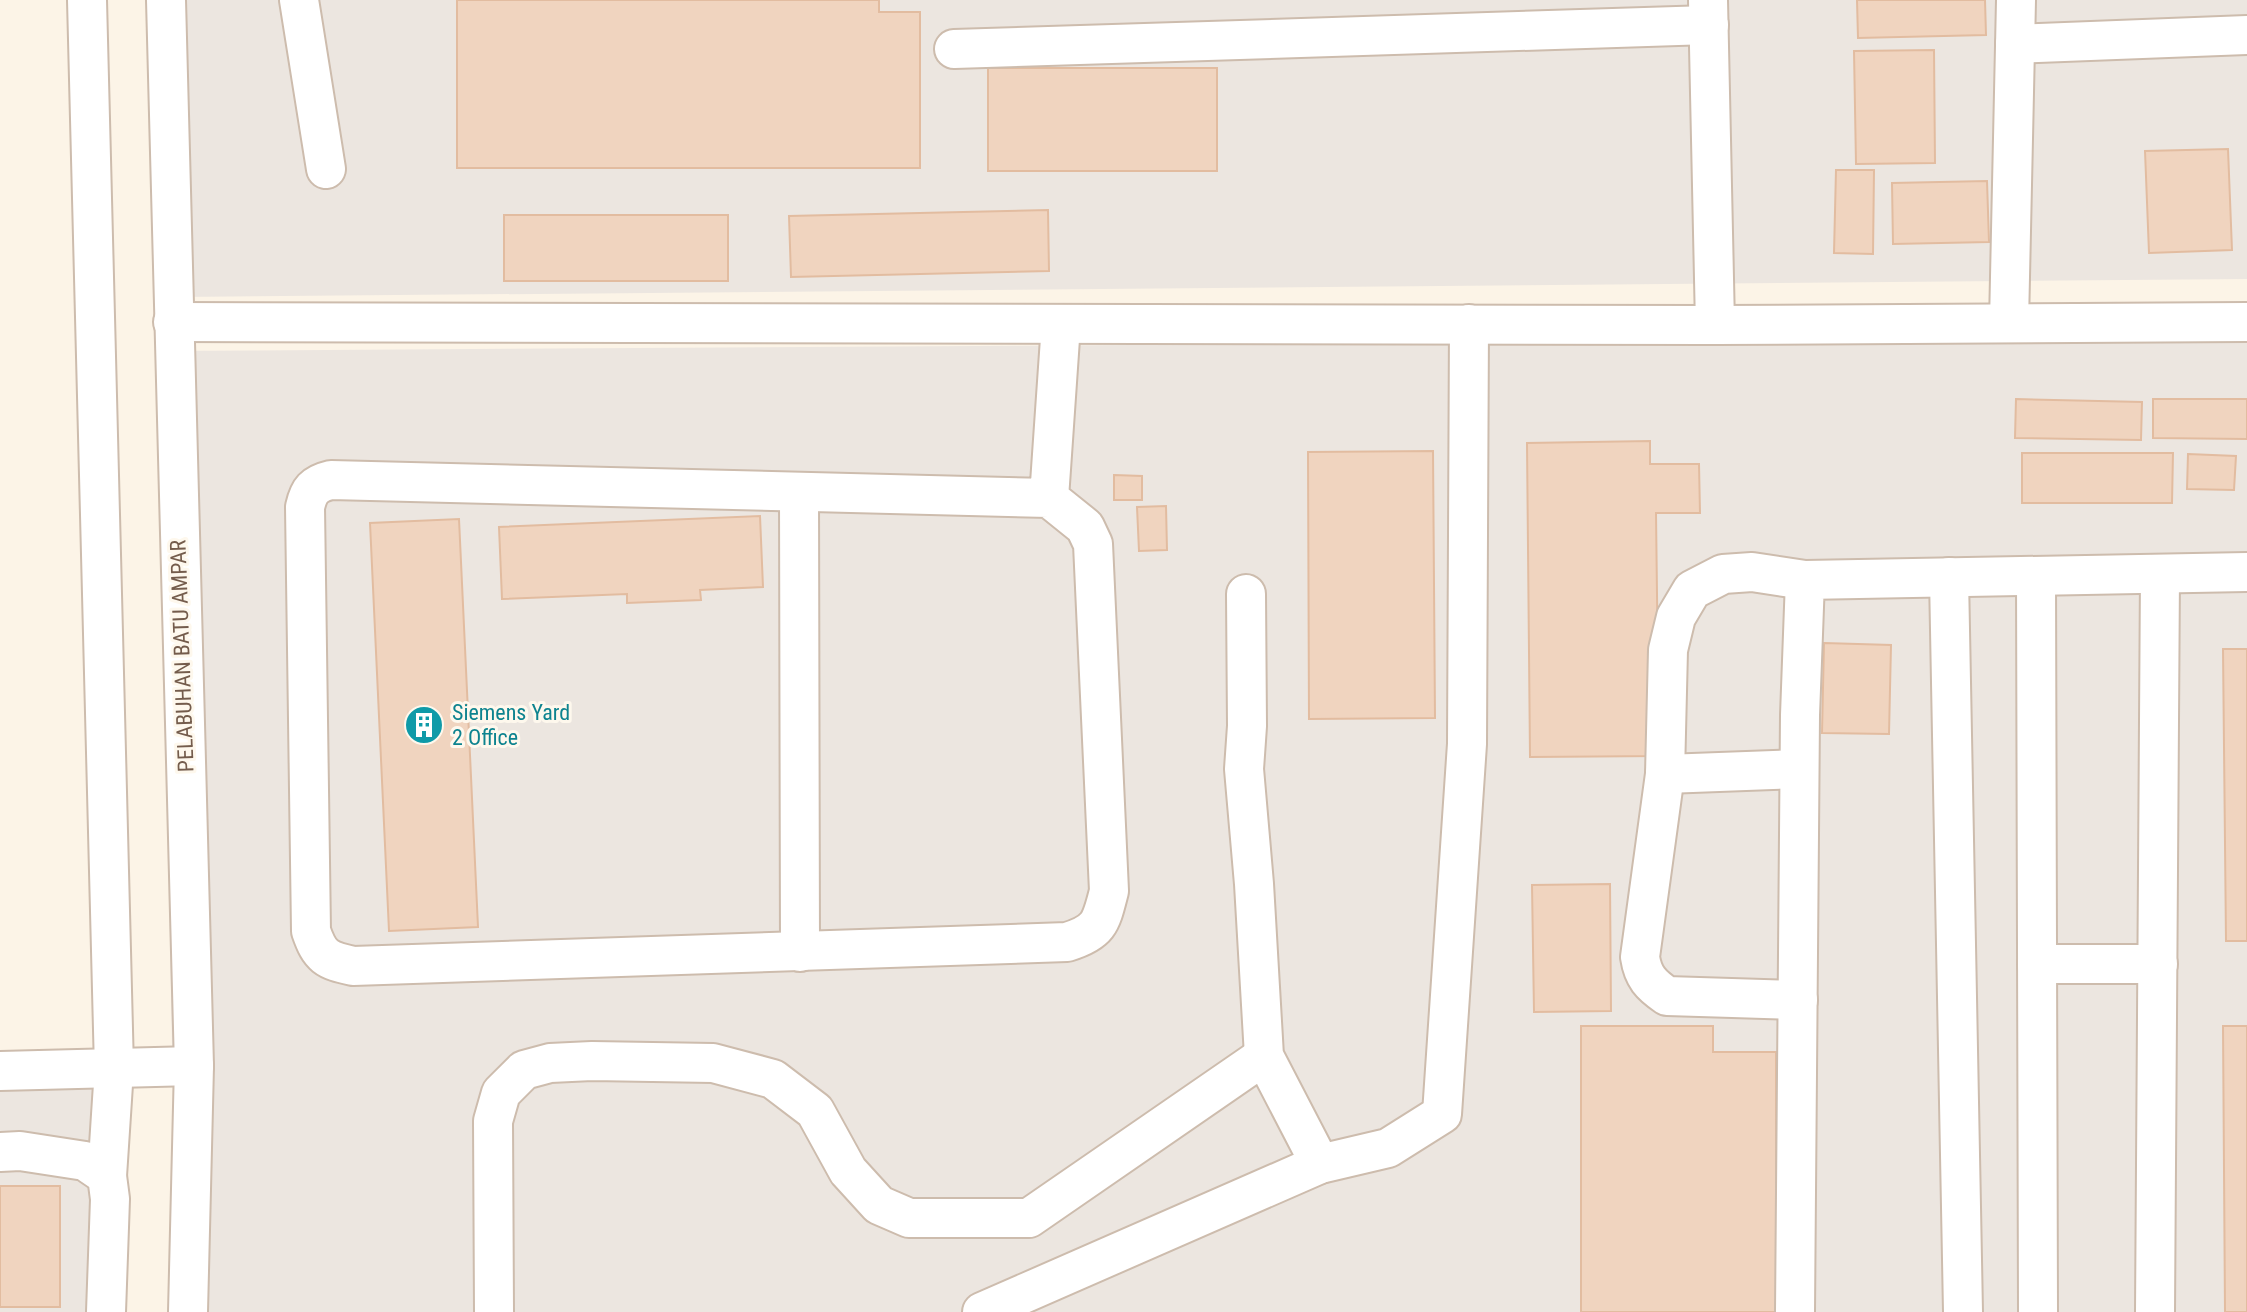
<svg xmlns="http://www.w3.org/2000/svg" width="2247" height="1312" viewBox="0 0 2247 1312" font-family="'Roboto Condensed',sans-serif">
  <rect width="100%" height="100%" fill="#fcf4e7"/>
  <g fill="#ece6e0">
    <path d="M169 0H2247V279L179 297Z"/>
    <path d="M2247 338V1312H177L159 351Z"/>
    <path d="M113 1081 119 1312H0V1083Z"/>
  </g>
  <g fill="#f0d4bf" stroke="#e2bca0" stroke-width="2">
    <path d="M457 0H879V12H920V168H457Z"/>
    <path d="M1857 0H1985L1986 35 1858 38Z"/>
    <path d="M1934 50 1935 163 1856 164 1854 51Z"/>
    <rect x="988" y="68" width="229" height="103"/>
    <path d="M2228 149 2232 250 2149 253 2145 151Z"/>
    <path d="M1836 170H1874L1873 254 1834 253Z"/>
    <path d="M1987 181 1989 242 1893 244 1892 183Z"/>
    <path d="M1048 210 1049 271 791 277 789 216Z"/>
    <rect x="504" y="215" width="224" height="66"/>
    <path d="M2016 399 2142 402 2141 440 2015 438Z"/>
    <path d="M2153 399H2247V439L2153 438Z"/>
    <path d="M1650 441V464H1699L1700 513H1656L1659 756 1530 757 1527 443Z"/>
    <path d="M1433 451 1435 718 1309 719 1308 452Z"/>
    <path d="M2022 453H2173L2172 503H2022Z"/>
    <path d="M2188 454 2236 456 2234 490 2187 489Z"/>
    <path d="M1114 475 1142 476V500H1114Z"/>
    <path d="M1166 506 1167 550 1139 551 1137 507Z"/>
    <path d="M760 516 763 587 700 590 701 600 627 603V594L502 599 499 527Z"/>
    <path d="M459 519 478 927 389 931 370 523Z"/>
    <path d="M1824 643 1891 645 1889 734 1822 733Z"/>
    <path d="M2223 649H2247V941H2226Z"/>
    <path d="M1610 884 1611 1011 1534 1012 1532 885Z"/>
    <path d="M1581 1026H1713V1052H1776V1312H1581Z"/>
    <path d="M2223 1026H2247V1312H2225Z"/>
    <rect x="0" y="1186" width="60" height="121"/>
  </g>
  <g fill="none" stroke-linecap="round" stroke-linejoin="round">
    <defs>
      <g id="minor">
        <path d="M87 0 114 1069 107 1176"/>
        <path d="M166 0 194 1066 188 1312"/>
        <path d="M299 0 326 169"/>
        <path d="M1708 0 1715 325"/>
        <path d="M2015 44 2247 35"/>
        <path d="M954 49 1709 25"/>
        <path d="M173 322 1715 325 2247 322"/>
        <path d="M2009 323 2016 0"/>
        <path d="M799 492 800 952"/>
        <path d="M1049 498 1085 527 1093 544 1109 891C1101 922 1100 932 1067 942L353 966C326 960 320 957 311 931L305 507C309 490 314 484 331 480L1049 498 1061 324"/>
        <path d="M1949 577 1963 1312"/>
        <path d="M2036 577 2038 1312"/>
        <path d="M1246 594 1247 726 1244 769 1254 884 1264 1056 1320 1164"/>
        <path d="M1665 774 1799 769"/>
        <path d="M2037 964H2158"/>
        <path d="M1798 1000 1667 996C1651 985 1643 977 1640 957L1665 774 1668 650 1676 617 1692 590 1723 574 1752 572 1805 580"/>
        <path d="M0 1071 194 1066"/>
        <path d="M0 1152 20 1151 85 1161 107 1176 110 1199 106 1312"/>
        <path d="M494 1312 493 1121 501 1093 524 1070 550 1063 592 1061 713 1063 773 1079 815 1111 848 1171 879 1205 909 1218H1029L1264 1056"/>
        <path d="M982 1312 1320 1164 1388 1148 1442 1114 1467 744 1469 324"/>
        <path d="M1795 1312 1800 715 1805 580 2247 572"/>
        <path d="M2155 1312 2160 574"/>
      </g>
    </defs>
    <use href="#minor" stroke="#cdbcad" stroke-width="42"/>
    <use href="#minor" stroke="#fff" stroke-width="38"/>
  </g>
  <defs>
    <symbol id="building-disc" viewBox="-11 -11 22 22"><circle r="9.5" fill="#0f9aa8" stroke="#fef8ed"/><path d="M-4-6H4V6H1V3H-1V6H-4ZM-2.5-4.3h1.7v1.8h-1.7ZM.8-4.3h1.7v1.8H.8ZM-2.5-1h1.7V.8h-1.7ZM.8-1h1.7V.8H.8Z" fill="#fff"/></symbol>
  </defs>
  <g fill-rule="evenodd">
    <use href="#building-disc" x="402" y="703" width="44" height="44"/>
  </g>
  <g text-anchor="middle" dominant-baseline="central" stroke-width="6" stroke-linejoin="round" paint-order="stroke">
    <g font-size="22" fill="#745c4c" stroke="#fef8ed">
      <text transform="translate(182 656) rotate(-92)">PELABUHAN BATU AMPAR</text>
    </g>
    <g font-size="22" fill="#0d838f" stroke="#fef8ed" text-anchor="start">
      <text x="452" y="712">Siemens Yard<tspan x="452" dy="25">2 Office</tspan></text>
    </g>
  </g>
</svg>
